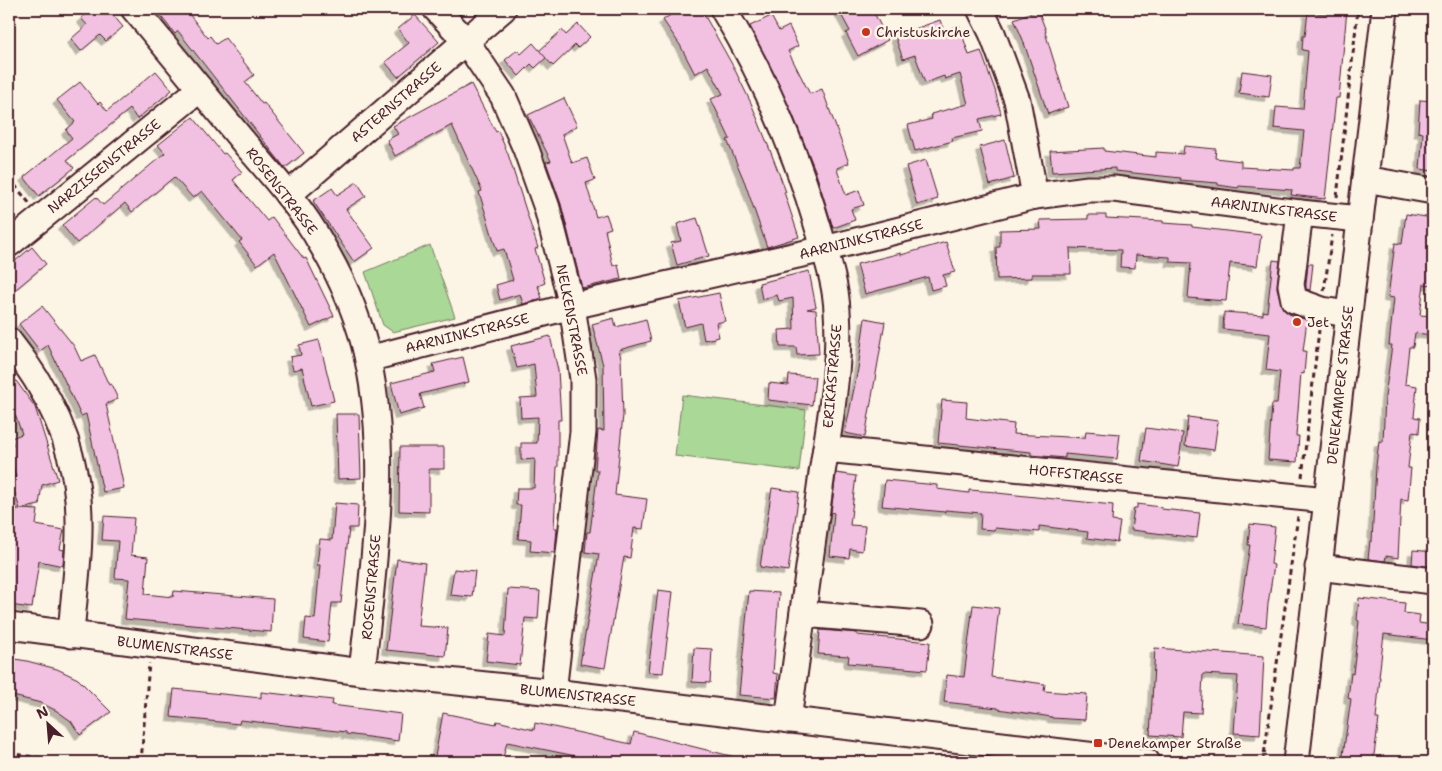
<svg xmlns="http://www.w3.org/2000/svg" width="1442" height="771" viewBox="0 0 1442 771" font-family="'Shantell Sans',sans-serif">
  <defs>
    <filter id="shadow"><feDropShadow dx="-4.5" dy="4.5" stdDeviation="0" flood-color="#0004"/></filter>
  </defs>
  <rect width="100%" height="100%" fill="#fcf5e5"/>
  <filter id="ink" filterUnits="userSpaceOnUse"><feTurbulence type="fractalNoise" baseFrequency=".02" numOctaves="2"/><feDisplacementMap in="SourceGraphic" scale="10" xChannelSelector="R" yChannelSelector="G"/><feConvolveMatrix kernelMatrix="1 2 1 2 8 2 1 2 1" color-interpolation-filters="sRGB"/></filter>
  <g filter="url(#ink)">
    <g fill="#a9d897" stroke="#7a7c61">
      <path d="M430 245 455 317 393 332 383 325 365 272Z"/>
      <path d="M682 395 806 410 799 471 675 456Z"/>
    </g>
    <g fill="#f2c1e2" stroke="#4a1f2b" filter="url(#shadow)">
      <path d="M93 9H108L123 27 106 41 100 35 81 51 71 39 87 25 81 18Z"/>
      <path d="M155 9H185L208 38 210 36 216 44 225 38 254 75 245 82 262 104 264 103 304 153 285 168 178 31 175 34Z"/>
      <path d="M679 9H701L733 66 751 103 770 150 786 192H784L799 237 767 247 745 183 727 140 730 139 711 99 723 94 708 66 695 74 680 45 663 20Z"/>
      <path d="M838 9H872L888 40 858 56 846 33 850 31Z"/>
      <path d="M1326 9H1347L1339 98H1336L1325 199 1291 195 1292 190 1239 186 1238 188 1218 185V183L1180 180 1181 178 1115 171V168L1052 172 1050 151 1104 148V151L1156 157V152L1183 154 1184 146 1216 149 1215 158 1241 161V167L1294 170V168H1300L1304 131 1274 128 1276 107 1303 109 1308 51 1302 50 1303 36H1305L1308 12 1325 14Z"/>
      <path d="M1038 10 1046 31 1045 32 1068 107 1048 114 1023 40 1014 19Z"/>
      <path d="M415 15 439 42 398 77 385 62 409 43 398 29Z"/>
      <path d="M771 16 779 31 789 26 798 46 788 51 810 94 822 89 849 163 837 168V170L846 195 859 190 864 205 851 209 855 220 833 228 815 170 792 113 750 26Z"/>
      <path d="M940 20 944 31 959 25 969 55 981 51 995 90 1001 114 979 119 982 131 952 138 953 141 915 151 908 125 932 119 931 114 968 104 960 74 945 79 944 76 925 83 915 55 903 59 895 36Z"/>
      <path d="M578 24 590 37 578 48 575 45 553 66 539 51 562 30 566 35Z"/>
      <path d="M533 43 546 58 535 68 531 64 519 76 505 60 517 50 521 54Z"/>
      <path d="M156 71 172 90 137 119 130 109 67 160 74 168 39 196 24 177 72 138 66 130 75 122 57 100 80 82 98 104 100 102 107 111Z"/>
      <path d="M1242 71 1272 75 1269 97 1239 93Z"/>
      <path d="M471 84 496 132 498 131 508 154 538 248 535 249 545 283 538 286 542 298 523 304 520 294 500 300 496 285 513 280 504 249 497 251 479 192 482 191 452 125 395 156 387 140 398 134 393 126Z"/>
      <path d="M564 98 577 126 562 134 572 163 587 158 595 180 586 183 596 217 606 214 611 228 605 230 613 266 618 264 621 279 582 288 561 204 546 162 551 161 528 115Z"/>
      <path d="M1420 100 1433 101V171L1420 169 1423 133 1418 132Z"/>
      <path d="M193 117 223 154 225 153 242 172 233 180 267 221 272 217 304 259 306 258 334 316 311 327 274 252 257 265 239 242 242 240 202 191 193 198 174 177 132 212 125 203 77 243 62 225 96 197 103 205 165 153 158 145Z"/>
      <path d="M1005 140 1014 178 990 185 980 147Z"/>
      <path d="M926 160 938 199 917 205 906 166Z"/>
      <path d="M357 182 366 196 346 209 374 248 354 262 313 201 332 188 337 195Z"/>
      <path d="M1406 214 1433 218V285L1424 284 1420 315 1433 316V335L1415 333 1413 347H1409L1405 384 1417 386 1414 417 1420 418 1419 433 1412 432 1408 468H1411L1408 500 1401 499 1398 558 1386 556 1385 561 1368 559 1370 541H1372L1376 466 1379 441 1383 442 1385 397 1392 345H1389L1394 298 1388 297 1395 243 1402 244Z"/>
      <path d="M1088 215H1106V218L1163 221V223L1192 225V227L1261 235 1257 266 1230 263 1226 301 1188 298 1191 263 1170 262V257L1136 255 1135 268 1120 267 1121 250 1070 248 1071 274H1032V278L997 279 996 247H1000V230L1041 229 1040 220 1088 219Z"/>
      <path d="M697 218 709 256 677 265 671 243 681 241 677 224Z"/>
      <path d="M946 242 955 272 943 275 946 286 931 290 928 277 865 294 857 264 901 253V255Z"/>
      <path d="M32 247 46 264 9 295V266Z"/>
      <path d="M1273 260 1280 261 1277 288 1283 309 1289 314 1307 320 1303 351H1306L1304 374 1301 373 1296 436H1299L1297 462 1268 460 1272 404H1277L1280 372 1266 370 1270 334 1223 329 1224 312 1263 315V311L1267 312Z"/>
      <path d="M1308 264H1313L1310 290 1306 289V284Z"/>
      <path d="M809 271 816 307 807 309 816 310 819 354 797 355 796 347H780L779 330 794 329 793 298 779 301 777 295 762 299 759 283Z"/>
      <path d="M719 293 725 321 716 323 719 337 704 340 701 323 685 327 679 301Z"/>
      <path d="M42 306 74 346 81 361 95 355 109 385 111 384 118 399 106 404 124 488 103 492 86 414 81 416 48 345 40 351 19 324Z"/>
      <path d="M614 318 616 327 646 319 651 341 619 350 621 358 623 415 615 495 647 499 643 529 634 528 630 558 624 557 605 668 580 664 599 554 585 552 587 532H590L598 470H595L598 430 604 431 603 365 592 324Z"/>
      <path d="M865 318 885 322 865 437 845 433 858 369Z"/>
      <path d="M550 336 558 370 561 420H558V467H557L554 528H557L555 553 530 551 531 540 518 539 521 505H516L517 488H534L535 459 521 460V443H537L538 417 521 418 520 398 537 397 534 364 517 368 511 346Z"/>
      <path d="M319 340 334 401 311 406 302 368 293 370 290 357 301 355 299 345Z"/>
      <path d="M463 357 469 382 420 394 424 408 399 415 391 383 435 372 433 364Z"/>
      <path d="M9 371 35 407 58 480 42 485 39 505 21 509 38 510 36 525 64 530 60 549 64 550 63 566 39 561 32 608 9 605V564L12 536 16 509H20L10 479 16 477 9 452V446L13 445 11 438 22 434 16 417 9 406Z"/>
      <path d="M789 375 815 377 812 405 768 400 769 383 788 385Z"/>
      <path d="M942 400 967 402 966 418 1014 424 1013 434 1085 438 1086 431 1120 434 1117 459 1065 454V458L1031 455V452L938 443Z"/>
      <path d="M336 414H359L361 478 338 479Z"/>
      <path d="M1188 417 1218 421 1214 450 1185 446Z"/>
      <path d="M1146 428 1183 433 1178 467 1141 461Z"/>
      <path d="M400 447H444V469H429V512L399 511Z"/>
      <path d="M836 473 856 476 850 525 865 526 862 551 850 549 849 558 830 556 834 513 831 512Z"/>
      <path d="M885 480 937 485V489L969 493V490L997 492V493L1113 505 1112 521 1120 522 1117 542 1087 538 1088 532 1039 526V532L995 528 994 530 980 529 981 513 945 510V512L882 506Z"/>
      <path d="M772 488 799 492 788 571 760 567Z"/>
      <path d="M335 503 358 505 357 528H349L341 603H332L328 642 304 639 306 618 315 619 320 565H317L320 539 332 540Z"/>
      <path d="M1137 504 1161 507V509L1200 513 1197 538 1131 530 1134 508H1137Z"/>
      <path d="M104 516 134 518 131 555 148 557 145 594 173 597 174 591 273 599 271 632 125 619 129 579 115 578 118 541 102 540Z"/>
      <path d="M1250 524 1275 527 1271 564 1274 565 1268 604 1266 627 1238 624 1250 545H1248Z"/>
      <path d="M1413 550 1433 552V567L1412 564Z"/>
      <path d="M397 559 425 563 418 626 448 628 445 656 386 650Z"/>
      <path d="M454 569 475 571 472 597 450 595Z"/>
      <path d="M508 589 540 591 538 619 525 618 520 665 486 661 489 634 505 636Z"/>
      <path d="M658 590 673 592 663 673 648 672Z"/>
      <path d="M749 591 779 593 773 673 778 674 776 698 739 695Z"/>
      <path d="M1359 598 1405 603 1404 613 1420 615 1419 623 1433 625V640L1384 634 1379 677H1380L1376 719H1379L1373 762H1342L1351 699 1348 698 1351 673 1353 674 1359 621 1357 620Z"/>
      <path d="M973 605 999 608 991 677 1045 684 1044 691 1087 694 1085 720 1052 718V717L998 709V708L944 702 947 675 964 677Z"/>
      <path d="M820 630 857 633V635L930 642 927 670 848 663 849 656 818 654Z"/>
      <path d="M694 648 712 649 710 683 692 682Z"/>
      <path d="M1155 648 1264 656 1260 735 1234 733 1238 676 1203 674 1201 713 1183 712 1181 737 1150 735Z"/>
      <path d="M9 658 27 661 57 669 78 679 111 712 80 735 71 721 57 711 41 703 9 695Z"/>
      <path d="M174 689 261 698V692L333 700 332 705 401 714 398 741 346 734V732L240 720 239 724 171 717Z"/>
      <path d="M443 713 496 724 497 721 534 730 535 723 631 744 634 732 735 757 734 762H638L612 756 610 762H605L507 742 502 762H434Z"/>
    </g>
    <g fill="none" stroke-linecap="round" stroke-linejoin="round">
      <defs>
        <g id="minor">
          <path d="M134 9C172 54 209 100 247 146 273 176 303 210 322 245 342 279 360 321 368 360 390 463 373 569 362 672"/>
          <path d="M436 9 466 41 503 96 526 149 547 208 572 306 583 379V432L553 692"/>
          <path d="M723 9C766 79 797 155 820 234 827 259 836 284 837 311 841 364 830 420 822 473 811 555 800 637 788 720"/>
          <path d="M980 9 992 33 1017 100 1035 196"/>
          <path d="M1365 179 1433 191"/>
          <path d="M288 195 503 9"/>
          <path d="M1300 213 1291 285 1294 300 1322 310 1348 314"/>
          <path d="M9 244 200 89"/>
          <path d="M9 341C45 386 73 439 78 499 82 544 74 590 71 635"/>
          <path d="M368 359 572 306 824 249 1035 196 1088 189H1114L1300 213 1360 219"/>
          <path d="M826 449 1327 500"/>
          <path d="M1318 567 1433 581"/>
          <path d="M803 614 921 624"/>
          <path d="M9 626 362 672 553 692 1147 762"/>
          <path d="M1296 762 1385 9"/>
        </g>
      </defs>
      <use href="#minor" stroke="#4a1f2b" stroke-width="29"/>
      <g stroke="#4a1f2b" stroke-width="3" stroke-dasharray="5 4" stroke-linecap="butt">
        <path d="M9 178 30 204"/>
        <path d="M1337 197 1358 9"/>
        <path d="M1324 291 1332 235"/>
        <path d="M1302 477 1319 330"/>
        <path d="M9 753 65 762"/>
        <path d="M141 762 149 663"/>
        <path d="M1263 762 1298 516"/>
      </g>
      <use href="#minor" stroke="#fcf5e5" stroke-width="25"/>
    </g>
  </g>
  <g fill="#c8321e" stroke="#fcf5e5" stroke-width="2">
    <circle cx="866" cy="32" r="5"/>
    <circle cx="1297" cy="322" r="5"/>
    <rect x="1093" y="738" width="10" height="10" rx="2.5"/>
  </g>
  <g text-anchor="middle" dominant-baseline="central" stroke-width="5" stroke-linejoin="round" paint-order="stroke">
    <g font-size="14" fill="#4a1f2b" stroke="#fcf5e5" text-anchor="start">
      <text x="876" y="32">Christuskirche</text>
      <text x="1307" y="322">Jet</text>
      <text x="1108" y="743">Denekamper Straße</text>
    </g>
    <g font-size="14" fill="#4a1f2b" stroke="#fcf5e5">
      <text transform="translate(396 102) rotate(-41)">ASTERNSTRASSE</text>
      <text transform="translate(104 166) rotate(-39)">NARZISSENSTRASSE</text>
      <text transform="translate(282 191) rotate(52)">ROSENSTRASSE</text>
      <text transform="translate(1274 209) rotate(7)">AARNINKSTRASSE</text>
      <text transform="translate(861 239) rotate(-14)">AARNINKSTRASSE</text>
      <text transform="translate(572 320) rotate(79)">NELKENSTRASSE</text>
      <text transform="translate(467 333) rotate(-14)">AARNINKSTRASSE</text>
      <text transform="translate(832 376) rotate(-85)">ERIKASTRASSE</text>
      <text transform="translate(1340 385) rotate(-84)">DENEKAMPER STRASSE</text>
      <text transform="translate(1076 474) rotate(6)">HOFFSTRASSE</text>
      <text transform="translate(371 587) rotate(-85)">ROSENSTRASSE</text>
      <text transform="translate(175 648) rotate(7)">BLUMENSTRASSE</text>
      <text transform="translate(578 695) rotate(6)">BLUMENSTRASSE</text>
    </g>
  </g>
  <rect width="1442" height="771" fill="none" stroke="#fcf5e5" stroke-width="30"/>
  <rect x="15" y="15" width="1412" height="741" fill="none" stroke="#4a1f2b" stroke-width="2" filter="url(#ink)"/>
  <g transform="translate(48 724) rotate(334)" stroke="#fcf5e5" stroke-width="4" paint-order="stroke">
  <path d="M0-4L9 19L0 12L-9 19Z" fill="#4a1f2b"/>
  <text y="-8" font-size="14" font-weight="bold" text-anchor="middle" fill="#4a1f2b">N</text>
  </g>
</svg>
